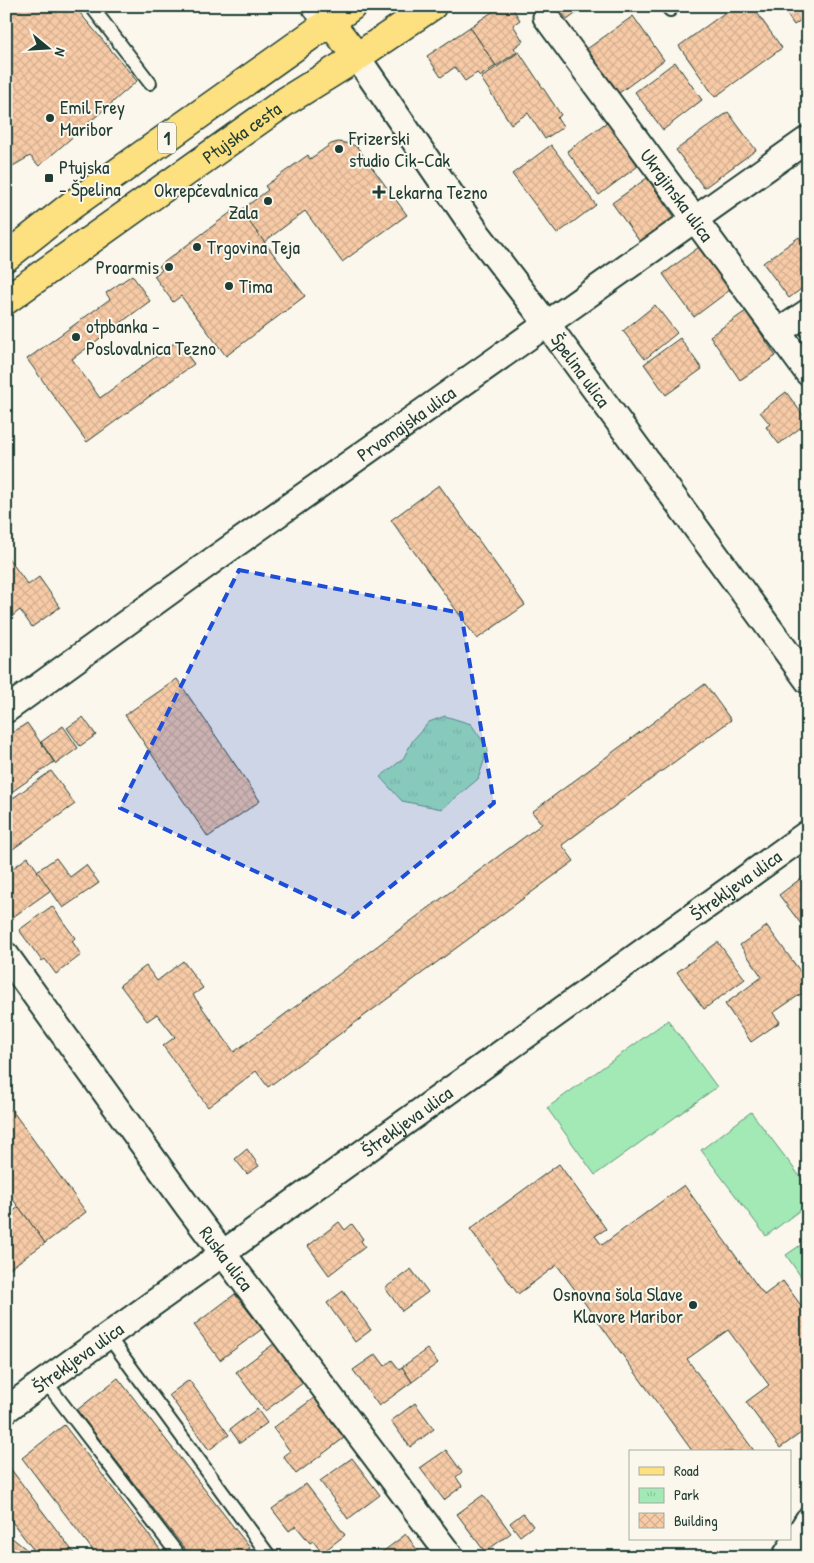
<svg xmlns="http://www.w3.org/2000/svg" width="814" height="1563" viewBox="0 0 814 1563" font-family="'Patrick Hand',sans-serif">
  <defs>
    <pattern id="park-tufts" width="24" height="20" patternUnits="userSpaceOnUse" patternTransform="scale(1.25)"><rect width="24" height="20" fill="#a2e9b6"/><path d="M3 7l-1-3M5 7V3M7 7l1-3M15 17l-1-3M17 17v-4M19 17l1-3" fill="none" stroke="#8bc99d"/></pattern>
    <pattern id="building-cross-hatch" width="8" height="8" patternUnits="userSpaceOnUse" patternTransform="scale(1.25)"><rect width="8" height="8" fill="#f8cba7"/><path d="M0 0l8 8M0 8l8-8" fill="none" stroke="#d4af90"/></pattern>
  </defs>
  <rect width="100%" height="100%" fill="#fbf7ec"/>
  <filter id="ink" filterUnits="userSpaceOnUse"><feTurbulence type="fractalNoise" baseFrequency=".02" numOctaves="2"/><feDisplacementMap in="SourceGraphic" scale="10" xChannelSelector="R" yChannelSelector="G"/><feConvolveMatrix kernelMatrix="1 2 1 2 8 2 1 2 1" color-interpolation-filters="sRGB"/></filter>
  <g filter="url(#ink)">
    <g fill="#a2e9b6" stroke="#609375">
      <path d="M668 1020 717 1087 595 1175 547 1108Z"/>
      <path d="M751 1112 808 1187V1204L766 1236 701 1150Z"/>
      <path d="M808 1240V1287L786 1255Z"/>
    </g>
    <path fill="url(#park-tufts)" stroke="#609375" d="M445 716 471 724 488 749 478 779 442 809 402 801 380 777 403 759 413 740 429 722Z"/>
    <g fill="url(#building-cross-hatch)" stroke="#1f3d34">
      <path d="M13 6H74L137 81 39 166 30 156 6 170V11Z"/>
      <path d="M501 6H511L520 20 513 25 523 41 514 48 517 52 496 66 470 27Z"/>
      <path d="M557 6H586L567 20Z"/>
      <path d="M734 6H752L782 48 715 97 679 46Z"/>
      <path d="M781 6H808V15L794 25Z"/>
      <path d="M633 16 664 60 619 93 587 49Z"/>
      <path d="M470 27 496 66 480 76 477 73 465 81 455 67 441 77 427 56Z"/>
      <path d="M808 35V53L799 41Z"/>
      <path d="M519 52 561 115 557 118 563 127 545 139 528 113 511 124 481 78Z"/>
      <path d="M675 62 702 100 663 130 635 92Z"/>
      <path d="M728 112 756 150 704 188 676 150Z"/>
      <path d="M607 122 638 166 599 195 567 151Z"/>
      <path d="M338 142 351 144 357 147 407 215 342 262 305 211 264 242 240 211 268 190 265 186 308 155 310 159 331 144Z"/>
      <path d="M551 145 596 205 557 234 512 174Z"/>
      <path d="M647 178 675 218 640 242 612 203Z"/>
      <path d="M238 207 305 296 226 356 181 296 173 302 154 276 162 270 159 266Z"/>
      <path d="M799 237 808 249V284L789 298 763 263Z"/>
      <path d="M699 247 730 290 694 317 663 274Z"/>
      <path d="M132 275 150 301 72 359 100 398 177 341 194 364 87 442 27 359 110 299 106 293Z"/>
      <path d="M655 305 677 333 645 359 623 331Z"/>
      <path d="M746 311 776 356 740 380 710 336Z"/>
      <path d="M680 338 702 369 666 395 644 364Z"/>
      <path d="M786 392 808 422 779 444 766 427 770 424 760 412Z"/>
      <path d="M439 485 525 605 477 639 391 520Z"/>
      <path d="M6 555 28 585 39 577 60 607 32 627 20 610 6 621Z"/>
      <path d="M177 679 260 801 208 837 125 715Z"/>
      <path d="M705 684 731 720 562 845 574 861 268 1087 256 1071 208 1107 163 1046 175 1037 157 1014 147 1021 120 985 146 966 157 981 183 961 203 988 193 995 234 1052 542 824 532 812Z"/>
      <path d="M83 717 96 735 80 746 67 728Z"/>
      <path d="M27 723 54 762 6 796V737Z"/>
      <path d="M63 726 78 748 56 764 41 742Z"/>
      <path d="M51 771 75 804 6 854V803Z"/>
      <path d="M28 857 51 890 13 917 6 907V873Z"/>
      <path d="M56 858 70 877 86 865 99 883 63 908 37 871Z"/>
      <path d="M808 873V925L804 928 779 895Z"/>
      <path d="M52 906 75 938 72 941 81 955 56 974 45 959 42 961 19 930Z"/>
      <path d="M767 926 808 982V989L773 1013 780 1022 751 1042 725 1004 762 977 740 945Z"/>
      <path d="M718 942 745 979 704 1009 677 972Z"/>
      <path d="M11 1109 86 1212 45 1243 6 1190V1112Z"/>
      <path d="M247 1149 259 1166 247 1174 235 1159Z"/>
      <path d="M559 1164 606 1229 595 1236 602 1245 684 1185 764 1295 783 1281 808 1315V1392L802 1396 808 1405V1428L780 1448 746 1402 769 1385 728 1330 687 1359 755 1452H693L557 1265 518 1294 470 1229Z"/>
      <path d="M19 1207 45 1243 6 1271V1216Z"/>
      <path d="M339 1222 345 1230 352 1224 363 1239 361 1241 365 1247 329 1275 308 1246Z"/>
      <path d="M411 1269 428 1292 402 1311 385 1288Z"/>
      <path d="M343 1291 371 1330 355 1342 327 1303Z"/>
      <path d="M235 1294 262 1329 220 1360 194 1325Z"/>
      <path d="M275 1343 304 1382 265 1411 236 1372Z"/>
      <path d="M427 1349 438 1363 412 1382 402 1367Z"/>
      <path d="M376 1354 385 1366 392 1360 399 1369 402 1367 412 1382 379 1406 353 1370Z"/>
      <path d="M118 1378 250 1548 239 1557H191L77 1410Z"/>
      <path d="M189 1380 229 1435 209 1450 169 1395Z"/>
      <path d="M314 1398 344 1438 296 1474 283 1456 290 1451 273 1428Z"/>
      <path d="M415 1403 434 1429 410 1447 391 1421Z"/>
      <path d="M257 1409 267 1423 240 1443 230 1429Z"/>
      <path d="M64 1425 166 1557H98L22 1458Z"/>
      <path d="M446 1450 462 1472 456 1477 462 1486 444 1500 420 1468Z"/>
      <path d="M352 1458 380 1495 348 1519 320 1481Z"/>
      <path d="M7 1464 77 1557H39L6 1514Z"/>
      <path d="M306 1484 345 1535 322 1553 313 1541 310 1543 296 1526 289 1531 272 1509Z"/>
      <path d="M483 1495 511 1533 485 1552 457 1514Z"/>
      <path d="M523 1513 533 1526 520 1536 510 1523Z"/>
      <path d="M7 1534 31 1553 28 1557H6Z"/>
      <path d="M406 1534 422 1557H376Z"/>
      <path d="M537 1548 543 1557H524Z"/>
    </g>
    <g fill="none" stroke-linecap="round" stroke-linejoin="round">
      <defs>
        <g id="lane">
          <path d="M91 6 150 83"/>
          <path d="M667 6 670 10"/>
          <path d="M108 1336 270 1557"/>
          <path d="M45 1381 180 1557"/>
        </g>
        <g id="street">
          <path id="s1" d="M546 17 808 373"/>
          <path id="s2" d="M357 57 478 234 547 324 808 681"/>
          <path d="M778 332 808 312"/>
          <path id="s3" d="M6 710 216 558 808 139"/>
          <path id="s4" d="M6 955 188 1207 451 1557"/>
          <path id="s5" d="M6 1410 38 1386 808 833"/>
          <path d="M785 1557 808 1520"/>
        </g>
        <path id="secondary" d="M316 6 329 21"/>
        <g id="primary">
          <path d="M329 21 357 57"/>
          <path d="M6 257 72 205 352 6"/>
          <path id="s6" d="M6 300 286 101 357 57 432 6"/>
        </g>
      </defs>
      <use href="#lane" stroke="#1f3d34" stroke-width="16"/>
      <use href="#street" stroke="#1f3d34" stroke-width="29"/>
      <use href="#secondary" stroke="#1f3d34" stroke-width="31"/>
      <use href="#primary" stroke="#1f3d34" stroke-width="31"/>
      <use href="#lane" stroke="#fbf7ec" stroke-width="12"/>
      <use href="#street" stroke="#fbf7ec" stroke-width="25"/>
      <use href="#secondary" stroke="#fbf7ec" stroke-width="28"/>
      <use href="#primary" stroke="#fde080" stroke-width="28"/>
    </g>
  </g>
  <path fill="#1d4ed8" fill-opacity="0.2" stroke="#1d4ed8" stroke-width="4" stroke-dasharray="10 6" stroke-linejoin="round" d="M239 570 461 613 494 803 353 917 120 808Z"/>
  <g fill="#1f3d34" stroke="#fbf7ec" stroke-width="2">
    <circle cx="50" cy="118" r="5"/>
    <circle cx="339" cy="149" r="5"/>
    <rect x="44" y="173" width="10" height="10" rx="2.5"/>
    <path d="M376.5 184.5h5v5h5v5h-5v5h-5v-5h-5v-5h5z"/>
    <circle cx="268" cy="201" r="5"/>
    <circle cx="197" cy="247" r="5"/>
    <circle cx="169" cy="267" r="5"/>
    <circle cx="229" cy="286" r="5"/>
    <circle cx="76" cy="337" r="5"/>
    <circle cx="693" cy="1305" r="5"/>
  </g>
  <g text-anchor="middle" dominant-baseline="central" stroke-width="4" stroke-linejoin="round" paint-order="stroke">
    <rect fill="#fbf7ec" stroke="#61756b" stroke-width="1" x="158" y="122.5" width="18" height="31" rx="4"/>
    <g font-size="18" font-weight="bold" fill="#1f3d34">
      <text x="167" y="138">1</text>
    </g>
    <g font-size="19" fill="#1f3d34" stroke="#fbf7ec" text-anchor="start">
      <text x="60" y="107">Emil Frey<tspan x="60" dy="22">Maribor</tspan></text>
      <text x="349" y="138">Frizerski<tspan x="349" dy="22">studio Cik-Cak</tspan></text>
      <text x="59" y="167">Ptujska<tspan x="59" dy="22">- Špelina</tspan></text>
      <text x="258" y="190" text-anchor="end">Okrepčevalnica<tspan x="258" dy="22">Zala</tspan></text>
      <text x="389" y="192">Lekarna Tezno</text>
      <text x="207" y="247">Trgovina Teja</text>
      <text x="159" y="267" text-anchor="end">Proarmis</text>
      <text x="239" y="286">Tima</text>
      <text x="86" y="326">otpbanka -<tspan x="86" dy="22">Poslovalnica Tezno</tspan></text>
      <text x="683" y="1294" text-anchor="end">Osnovna šola Slave<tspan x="683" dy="22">Klavore Maribor</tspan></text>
    </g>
    <g font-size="19" fill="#1f3d34" stroke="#fbf7ec">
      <text stroke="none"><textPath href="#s6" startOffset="289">Ptujska cesta</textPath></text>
      <text stroke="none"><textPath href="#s1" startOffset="221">Ukrajinska ulica</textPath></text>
      <text stroke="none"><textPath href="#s2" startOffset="385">Špelina ulica</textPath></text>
      <text stroke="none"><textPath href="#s3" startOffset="492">Prvomajska ulica</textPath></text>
      <text stroke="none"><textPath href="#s5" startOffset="899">Štrekljeva ulica</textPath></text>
      <text stroke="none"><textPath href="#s5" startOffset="494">Štrekljeva ulica</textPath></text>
      <text stroke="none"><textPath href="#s4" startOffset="375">Ruska ulica</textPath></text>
      <text stroke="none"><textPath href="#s5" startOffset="89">Štrekljeva ulica</textPath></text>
    </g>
  </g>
  <rect width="814" height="1563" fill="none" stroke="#fbf7ec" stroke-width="25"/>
  <rect x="12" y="12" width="789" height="1538" fill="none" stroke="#1f3d34" stroke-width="2" filter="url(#ink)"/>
  <rect x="629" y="1450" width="162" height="90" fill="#fbf7ec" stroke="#a3ada2"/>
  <rect x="639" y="1467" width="25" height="8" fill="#fde080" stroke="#a3ada2"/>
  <text x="674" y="1476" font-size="15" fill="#1f3d34">Road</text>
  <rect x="639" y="1488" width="25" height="15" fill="url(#park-tufts)" stroke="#a3ada2"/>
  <text x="674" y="1500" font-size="15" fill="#1f3d34">Park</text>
  <rect x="639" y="1513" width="25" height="15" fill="url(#building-cross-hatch)" stroke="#a3ada2"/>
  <text x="674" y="1526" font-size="15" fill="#1f3d34">Building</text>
  <g transform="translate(48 48) rotate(108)" stroke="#fbf7ec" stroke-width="4" paint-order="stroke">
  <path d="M0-4L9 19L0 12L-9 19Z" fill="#1f3d34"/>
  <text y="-8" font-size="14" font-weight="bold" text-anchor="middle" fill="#1f3d34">N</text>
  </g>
</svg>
